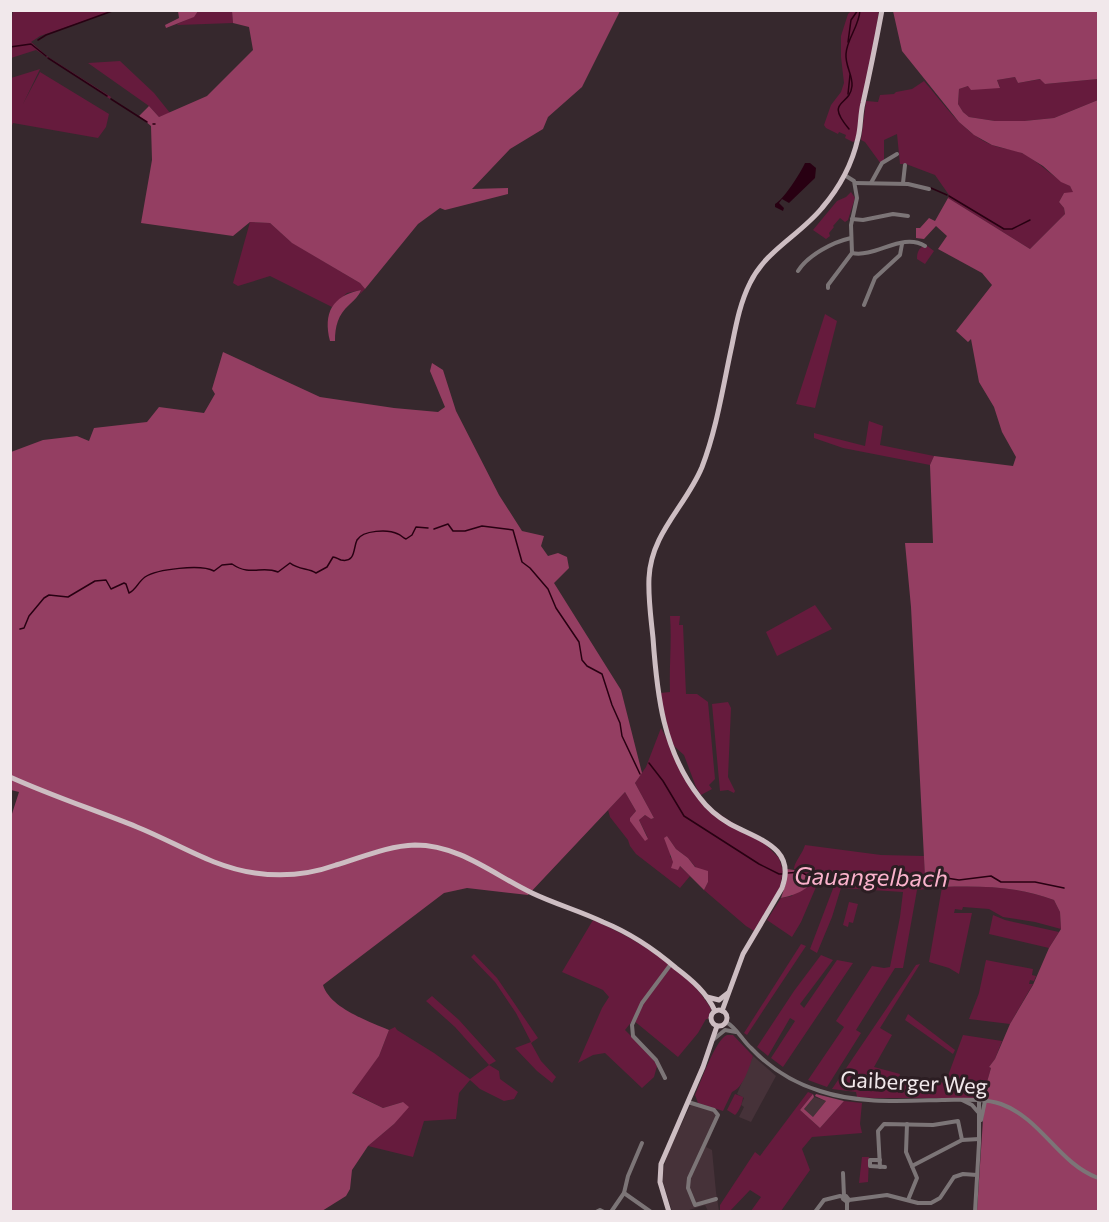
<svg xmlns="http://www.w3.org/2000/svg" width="1109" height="1222" viewBox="0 0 1109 1222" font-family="Commissioner,sans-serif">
  <rect width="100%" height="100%" fill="#36282d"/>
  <g fill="#463239">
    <path d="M753 1056 776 1076 751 1122 739 1117 744 1107 741 1105 744 1098 737 1094Z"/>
    <path d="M814 1097 826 1101 813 1117 804 1109Z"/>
    <path d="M691 1104 720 1114 706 1147 712 1150 716 1192 719 1211H708L705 1205 686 1211H672L663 1182 662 1173 668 1153Z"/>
  </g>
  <g fill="#661b3d">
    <path d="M13 11H113L40 36 31 42 48 57 111 97 110 99 36 50 11 58V23Z"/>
    <path d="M198 11H232L233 23 178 25 177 24 193 17Z"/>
    <path d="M851 11H879L872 57 856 140 853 142 845 138 846 135 839 132 838 134 826 128 824 125 831 105 841 92 844 83 841 57V36L848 14Z"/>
    <path d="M120 61 154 93 170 113 159 117 149 106 88 63Z"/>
    <path d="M40 69 23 104 40 72 109 114 106 127 98 138 13 123 11 128V78Z"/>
    <path d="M1015 77 1018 83 1041 79 1045 84 1098 79V100L1054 118 1024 121H995L969 117 963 112 958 104 959 89 968 86 1000 87 997 80Z"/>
    <path d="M924 81C944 104 963 133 992 145 1002 149 1014 149 1024 154 1041 163 1053 178 1070 186L1074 193H1064L1059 202 1064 208 1065 214 1030 249 948 198 949 195 935 175 906 164H900L897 134 884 140V161L881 164 865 142 861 140 866 101 878 102 880 95 894 94 896 92 912 89Z"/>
    <path d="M851 192 855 198 848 220 845 222 840 218 833 226 834 227 829 233 830 236 826 239 813 230 837 201 846 197Z"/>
    <path d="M250 222 270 223 291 242 360 283 365 289 360 294 361 290 347 293 332 307 270 276 238 286 233 283Z"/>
    <path d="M926 245 934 251 925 264 917 259C917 251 919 248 926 245Z"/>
    <path d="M825 314 837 321 815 408 796 404Z"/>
    <path d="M869 421 883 426 880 445 934 456 930 465 843 448 814 438V433L865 446Z"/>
    <path d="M815 605 832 629 777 656 766 632Z"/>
    <path d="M670 616H680L679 625H683L686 694H697L708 702 715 779 709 785 712 789 701 795 696 787 684 755 674 746 668 731 660 693 670 692C669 666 672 641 670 616Z"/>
    <path d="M728 702 731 708 728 777 735 791 734 793 728 790 720 791 712 704Z"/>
    <path d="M661 728 701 802 765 844 779 858 783 871 780 888 754 931 746 926 704 890 708 882 688 858 676 849 667 836 665 838 670 850V857L690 876 680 888 636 854 630 846 628 840 610 817 608 810 625 792 636 811 630 818 648 838 639 820 645 815 651 819 654 818 635 783 646 767Z"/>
    <path d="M805 845 881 855 924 856 925 876 942 880 943 887C983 886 1016 886 1054 900L1060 912 1061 929 1035 922 1003 917 989 909 963 907 962 910 955 909 954 913H972L959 974 949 968 929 962 942 887 917 890 903 968H895L856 1030 861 1033 827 1087 808 1080 844 1027 836 1021 872 966 884 968 890 967 900 917 903 892 841 888 832 917 817 953 810 949 834 886 831 877 819 880 801 922 792 937 767 920 781 898 792 896 801 871 794 869C794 862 803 853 805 845Z"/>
    <path d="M849 902 858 904 853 923 849 922 848 927 843 925Z"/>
    <path d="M993 915 1005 920 1059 932 1049 948 989 934Z"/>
    <path d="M593 920C631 936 691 971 711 1009L708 1019H706L698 1033 678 1057 633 1020 625 1030 652 1057 657 1066 654 1077 642 1088 605 1053 593 1055 578 1063 602 1008 609 997 603 990 562 972Z"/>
    <path d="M801 944 806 946 747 1035 744 1033Z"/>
    <path d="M474 954 497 978 538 1038 531 1043 541 1061 556 1077 552 1083 537 1071 515 1048 531 1042 516 1013 495 982 471 957Z"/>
    <path d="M821 955 833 960 800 1004 804 1008 837 960 853 963 783 1067 771 1058 795 1021 790 1018 768 1056 757 1047 794 991Z"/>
    <path d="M986 960 1033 969 1032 975 1036 976 1034 981 1030 980 1029 984H1033L1010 1024 969 1019 979 993Z"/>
    <path d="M920 964 880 1028 892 1035 874 1067 900 1074 898 1082C911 1087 926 1086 938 1080L945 1084 963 1035 1002 1041 995 1059 989 1067 991 1068 985 1089 986 1098H874L857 1097 856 1092 832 1089 916 965Z"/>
    <path d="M432 996 459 1020 496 1061 489 1065 499 1071 500 1079 518 1092 514 1099 504 1101 480 1089 470 1080 459 1093 456 1119 424 1121 413 1157 368 1146 394 1124 403 1102 383 1108 351 1092 379 1056 389 1030 395 1027 397 1030 434 1053 470 1079 489 1065 455 1027 426 1001Z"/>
    <path d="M908 1014 955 1050 953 1054 905 1020Z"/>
    <path d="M727 1035H733L753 1056C749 1068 743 1088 732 1092L723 1111 698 1103 695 1095C701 1082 715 1040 727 1035Z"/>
    <path d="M808 1092 813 1094 800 1110 820 1128 844 1101 862 1103 860 1124 862 1133 812 1137 802 1149 810 1170 781 1211H751L761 1197 750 1190 730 1211H720V1205L755 1152 760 1156Z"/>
    <path d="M735 1094 743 1097C743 1101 739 1112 735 1115L727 1110Z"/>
    <path d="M862 1157H869L868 1182 859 1183Z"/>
  </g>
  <g fill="#943e62">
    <path d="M178 11H198L194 17 166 28 165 25 179 18Z"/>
    <path d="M232 11V10L620 11 582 87 548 117 543 129 510 149 472 189 508 188V194L445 210 440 208 418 224 365 289 360 283 292 243 270 223 250 222 233 236 141 223 152 160 151 126 139 116 149 106 159 117 207 96 253 50 249 27 233 23Z"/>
    <path d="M893 11H1098V79L1045 84 1040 79 1018 83 1015 77 997 80 1000 88 971 90 968 86 959 89 958 104 963 112 969 117 995 121H1024L1054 118 1098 100V1211H977L985 1089 991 1068 989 1067 995 1059 1010 1024 1033 985 1049 948 1061 929 1060 912 1054 900C1016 886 982 886 942 887V880L925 877 911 607 905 543H933L930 465 934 456 1013 466 1016 457 1002 432 994 407 979 382 971 339 968 342 956 331 992 285 982 273 938 249 947 236 936 226 924 239 916 238V228H920L929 218 935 221 948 198 1030 249 1065 214 1064 208 1059 202 1064 193 1073 192 1070 186 1061 182 1043 166 1022 153 992 145 974 135 959 122 902 51Z"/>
    <path d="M361 290C359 296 354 300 349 305 338 315 335 326 335 341H330C323 313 332 296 361 290Z"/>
    <path d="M223 352 320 397 394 408 438 412 445 407 430 371 432 363 443 370 456 411 499 495 522 531 544 536 541 546 548 556 558 553 567 557 569 568 554 583 621 690 642 773 635 783 654 818 651 819 645 815 639 820 648 839 645 841 630 821V818L636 811 625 792 528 895 467 888 444 893 323 985C330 1008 368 1021 389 1030L379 1056 352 1093 383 1108 403 1102 409 1107 394 1124 368 1146 352 1170 350 1189 346 1196 322 1211 11 1212 10 820 19 792 11 790V452L43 440 77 436 89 441 94 428 147 422 159 407 204 413 215 394 212 389Z"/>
    <path d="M667 836 676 849 688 858 695 867 708 871V882L704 890 680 866 678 870 671 868 673 862 664 838Z"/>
    <path d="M787 869 801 871 814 879C809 890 792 896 781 898L786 883Z"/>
    <path d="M813 1094 814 1097 804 1109 813 1117 826 1101 815 1096 816 1094 844 1101 820 1128 800 1110Z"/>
  </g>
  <path fill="#280012" d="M805 163H810L816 168 815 178 789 203 782 199 779 203 784 208 783 211 775 207V204C783 200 800 174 805 163Z"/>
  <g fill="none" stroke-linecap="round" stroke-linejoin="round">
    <g stroke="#280012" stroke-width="1.5">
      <path d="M38 40 46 35 115 10"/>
      <path d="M848 42 851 20 858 10"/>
      <path d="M10 47 31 44 46 56"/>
      <path d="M48 58 107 96"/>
      <path d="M848 94 850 75"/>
      <path d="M111 99 147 122"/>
      <path d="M153 124H155"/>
      <path d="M849 129C824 99 850 107 852 86 853 75 845 66 846 54 847 38 859 27 860 10"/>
      <path d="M931 188 947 195"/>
      <path d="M949 196 1004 229H1012L1030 220"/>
      <path d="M434 529 448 524 453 531H465L482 526 513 530 522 562 530 568 548 589 556 608 579 642 582 660 587 666 602 674 612 705 620 723 622 736 640 774"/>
      <path d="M20 629 24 628 29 616 44 598 49 595 68 597 95 581 106 580 111 589 124 583 126 584 129 593C136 590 138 582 145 577 157 569 201 564 214 571L222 565 232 564C251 577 261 565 278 572L290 563C299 570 308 568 316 573L327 567 333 557C336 557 338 559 341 560 356 563 353 548 357 540 363 530 388 529 398 534 401 535 403 538 406 539L412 535 416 527 428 528"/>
      <path d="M649 763 663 781 684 816 759 864 779 874H783"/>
      <path d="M788 873 801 872 810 877 822 878 853 877 903 880 940 877 959 880 991 876 1001 882H1035L1064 888"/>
    </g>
    <g stroke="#7c7577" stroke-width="4">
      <path d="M846 176 854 181 857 198 851 225 852 253"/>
      <path d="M855 183 908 184 929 189"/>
      <path d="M871 183 882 163 897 154"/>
      <path d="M903 183 905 165"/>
      <path d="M852 219 863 220 893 214 908 216"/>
      <path d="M852 253C876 258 902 232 925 246"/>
      <path d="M798 271C808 255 833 242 851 238"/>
      <path d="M828 288V285L852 253"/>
      <path d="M864 305 875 278 900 255 902 244"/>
      <path d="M726 1022C737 1028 742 1040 751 1048 770 1068 794 1083 820 1091 859 1104 902 1101 942 1100 962 1100 983 1098 1001 1104 1042 1119 1058 1163 1098 1178"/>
      <path d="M714 1039 725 1030 736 1032"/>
      <path d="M665 1078 656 1060 633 1036 632 1025 642 1003 671 964"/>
      <path d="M962 1100 972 1105 978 1112"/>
      <path d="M688 1102 714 1110 718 1115 689 1178 688 1188 695 1205 716 1199"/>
      <path d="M981 1120 985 1101"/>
      <path d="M907 1124 906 1152 917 1178 908 1200"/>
      <path d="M880 1160H870V1166L885 1167"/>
      <path d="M912 1166 962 1140 979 1139"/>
      <path d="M880 1167 878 1131 884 1124 933 1125 958 1121 962 1140"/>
      <path d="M843 1173 844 1196"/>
      <path d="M624 1193 651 1212"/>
      <path d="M849 1200 846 1196 843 1199 847 1202 849 1200 887 1195 918 1203H931L940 1198 954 1177 963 1174 977 1175"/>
      <path d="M596 1212 600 1210 604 1212"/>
      <path d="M611 1212 624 1193 628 1176 642 1143"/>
      <path d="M815 1212 824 1200 840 1196 843 1197"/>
      <path d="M847 1212V1202"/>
      <path d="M975 1212 979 1143V1100"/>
    </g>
    <g stroke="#cdbdc2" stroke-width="5">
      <path d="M10 777C52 796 95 810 137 827 177 843 212 867 255 873 282 877 311 874 336 865 363 857 387 846 415 845 460 845 494 875 532 893 555 904 580 911 603 922 630 933 654 949 676 968 692 980 707 993 715 1011"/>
      <path d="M707 997 719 1000 728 993"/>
      <circle cx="719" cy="1018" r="8"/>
      <path d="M722 1011 743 954 782 888C797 847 757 839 730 824 718 817 708 809 700 798 663 751 657 695 653 638 651 618 648 598 649 578 651 533 686 506 702 467 717 428 723 386 732 345 736 325 740 303 750 283 765 251 800 235 822 208 840 187 852 165 858 138 861 127 860 115 863 103 870 72 876 42 882 10"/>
      <path d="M669 1212 660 1182 661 1164 703 1067 717 1026"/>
    </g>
  </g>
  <g text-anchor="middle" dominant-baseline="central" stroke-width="6" stroke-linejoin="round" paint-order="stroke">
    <g font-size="22" fill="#f1e8eb" stroke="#2c1e23">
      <text transform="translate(914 1082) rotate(3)">Gaiberger Weg</text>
    </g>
    <g font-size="24" font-style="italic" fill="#fbb2cc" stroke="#2c1e23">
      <text transform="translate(871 876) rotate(1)">Gauangelbach</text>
    </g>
  </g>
  <rect width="1109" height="1222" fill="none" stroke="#f1e8eb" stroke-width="24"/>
</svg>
